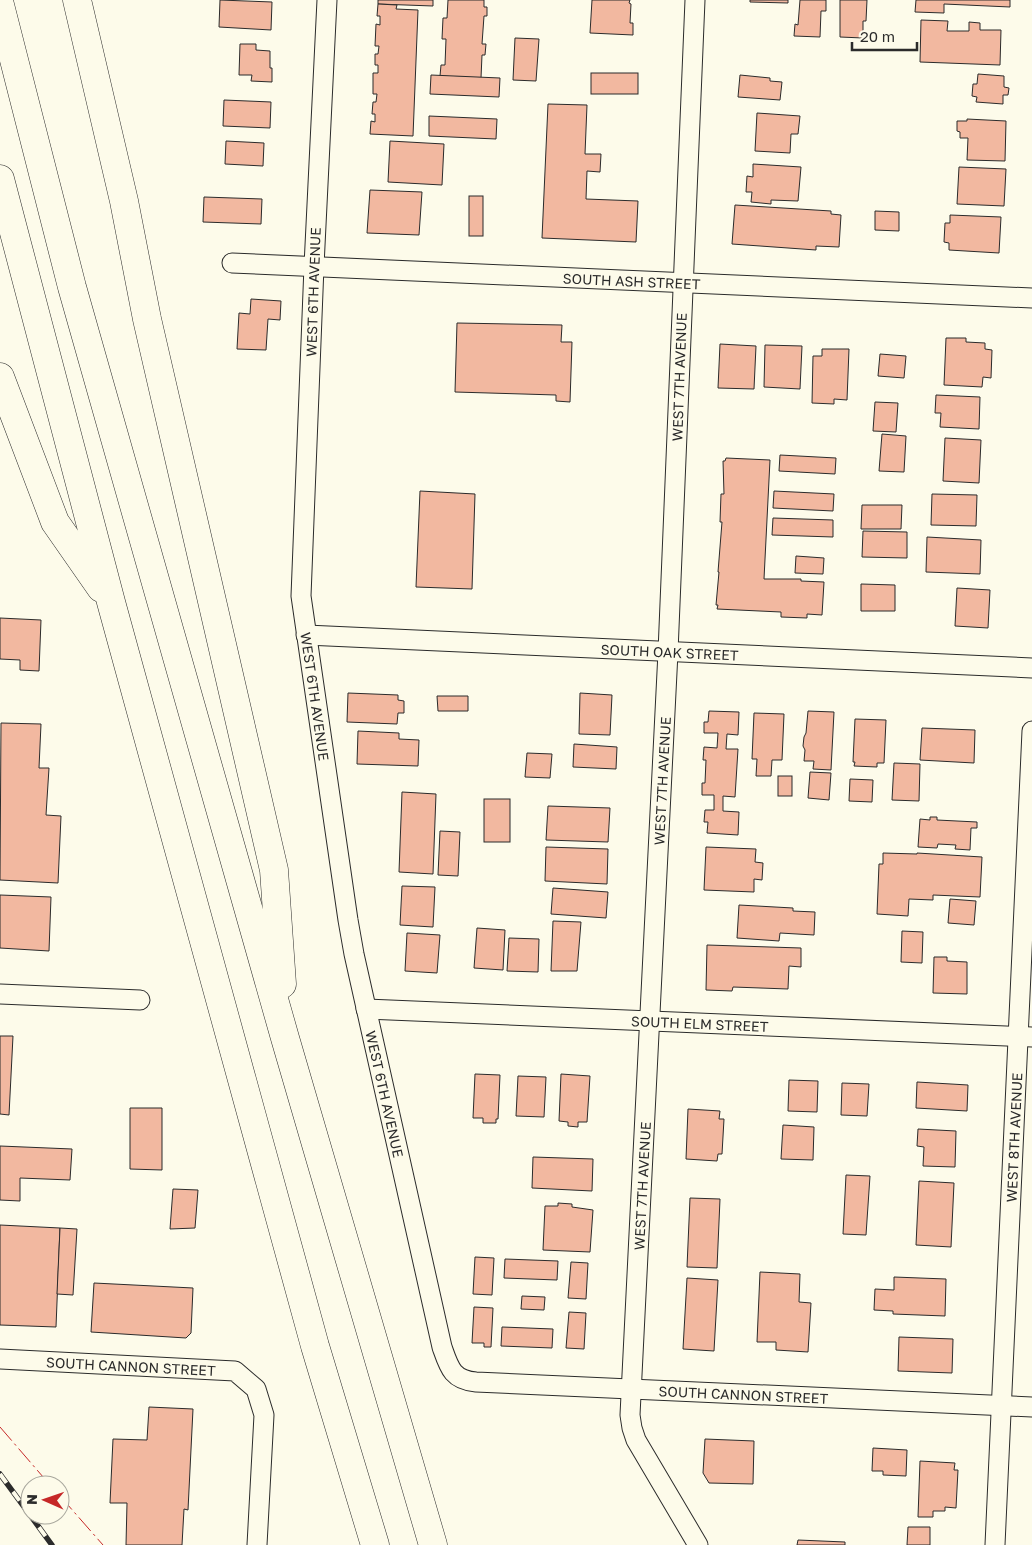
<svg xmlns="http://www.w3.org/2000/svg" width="1032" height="1545" viewBox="0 0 1032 1545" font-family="'Golos Text',sans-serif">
  <rect width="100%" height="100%" fill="#fdfbea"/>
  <g fill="#f2b8a0" stroke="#2b2b2b">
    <path d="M220 0 272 2 271 30 219 27Z"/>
    <path d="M378 0H433V6L378 4Z"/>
    <path d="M448 0H484V7H487V16H484L482 44H486L485 55H482L481 78 440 76 441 65H445L446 39H442L443 18H447Z"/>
    <path d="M592 0H630L629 3 631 4 630 23H633V35L590 33Z"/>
    <path d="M750 0H788V3L750 2Z"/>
    <path d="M800 0H826V11H821L820 37 794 36 795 24 798 25Z"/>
    <path d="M840 0H867L866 21H863V38L840 37Z"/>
    <path d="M916 0H1010V7L944 4V13L915 12Z"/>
    <path d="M378 4 397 5 396 9 418 10 413 136 370 134 371 121 375 122V114H372L373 102H376L377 94H373V73H378V65H375V54H378L379 46H375L376 24 380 25V16H377Z"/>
    <path d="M921 20 948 21 947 31H969V22L980 23V30H1001L1000 65 920 62Z"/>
    <path d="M515 38 539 39 536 81 513 80Z"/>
    <path d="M240 44H256V50L270 51V68H272V82L251 81 252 75H239Z"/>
    <rect x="591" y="73" width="47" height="21"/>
    <path d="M978 74 1004 76V87L1009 88 1008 95H1003V104L976 102 977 97 972 96 973 84H977Z"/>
    <path d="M431 75 500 78 499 97 430 94Z"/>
    <path d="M740 75 770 78V81L782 82 780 100 738 97Z"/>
    <path d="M224 100 271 102 270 128 223 126Z"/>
    <path d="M548 104 587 105 585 154H601L600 172 587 171 586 199 638 201 636 242 542 238Z"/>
    <path d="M757 113 800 116 798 134H791L790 153 755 151Z"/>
    <path d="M429 116 497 119 496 139 429 136Z"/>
    <path d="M967 119 1006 121 1005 161 967 160 968 138H960V132L957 131V121H967Z"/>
    <path d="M226 141 264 143 263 166 225 164Z"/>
    <path d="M390 141 444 144 442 185 388 182Z"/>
    <path d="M753 164 801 167 798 201 771 200V204L751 202 752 192H746L747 176 753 177Z"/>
    <path d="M959 167 1006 169 1004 206 957 204Z"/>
    <path d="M370 190 422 192 419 235 367 233Z"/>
    <rect x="469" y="196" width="14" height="40"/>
    <path d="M204 197 262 199 261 224 203 222Z"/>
    <path d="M735 205 831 211V214L841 215 839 247 816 246V250L732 244Z"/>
    <path d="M875 211 899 212V231L875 230Z"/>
    <path d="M950 215 1001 217 999 253 949 250V243L944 242 945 223H950Z"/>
    <path d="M251 299 281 301 280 320 268 319 266 350 237 349 239 313 250 314Z"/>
    <path d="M457 323 562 325 561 342H572L570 402 556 401V395L455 392Z"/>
    <path d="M946 338H966V342L985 343V349L992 350 991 378 983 377 982 387 944 385Z"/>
    <path d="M720 344 756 346 754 389 718 388Z"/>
    <path d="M765 345 802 346 800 389 764 387Z"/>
    <path d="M822 349H849L847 400 834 399V404L812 403 813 356H822Z"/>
    <path d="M880 354 906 356 904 378 878 376Z"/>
    <path d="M936 395 980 397 979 429 940 427 941 413H935Z"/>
    <path d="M875 402 898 403 896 432 873 431Z"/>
    <path d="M882 434 906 436 904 472 879 471Z"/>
    <path d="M945 438 981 440 979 483 943 481Z"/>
    <path d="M780 455 836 458 835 474 779 471Z"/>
    <path d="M726 458 770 460 764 579H801V581L824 582 822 615 807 614V618L781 617V612L717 609 718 605H716L719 572H718L722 522H720L721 494H724L723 461H725Z"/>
    <path d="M420 491 475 494 472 589 416 587Z"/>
    <path d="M774 491 834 494 833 511 773 508Z"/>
    <path d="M932 494 977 495 976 526 931 525Z"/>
    <path d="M862 505H902L901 529H861Z"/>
    <path d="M773 518 833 520V537L772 535Z"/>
    <path d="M863 531 907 532V558L862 557Z"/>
    <path d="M927 537 981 540 980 574 926 572Z"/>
    <path d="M796 556 824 558 823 574 795 573Z"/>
    <path d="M861 584 895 585V611H861Z"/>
    <path d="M957 588 990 590 988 628 955 626Z"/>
    <path d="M0 618 41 620 39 671 20 670V660L0 659Z"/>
    <path d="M348 693 398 695V700L404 701V713H398L397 724 347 722Z"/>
    <path d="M580 693 612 695 610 735 579 734Z"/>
    <path d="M437 696H468V711H438Z"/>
    <path d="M709 711 739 712 738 735 727 734 726 749H738L735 797 723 796V811L739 812 738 835 707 833 708 822H704L705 810H714V795H702V783H705L706 760H703L704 747 717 748 718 733H704V722H708Z"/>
    <path d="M808 711 834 712 831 770 813 769 814 761H804L805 750 803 746 804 737 806 733Z"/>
    <path d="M754 713 784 714 782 760H772L771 776H756L757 759H752Z"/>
    <path d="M855 719 886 720 884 763H877V767L854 766 855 762H853Z"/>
    <path d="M1 723 41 724 39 768H49L46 815 61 816 58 883 0 880Z"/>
    <path d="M922 728 975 730 974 763 920 760Z"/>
    <path d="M358 731 399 733V739L419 740 418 766 357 764Z"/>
    <path d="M574 744 617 747 616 769 573 767Z"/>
    <path d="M527 753 552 754 550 778 525 777Z"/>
    <path d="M894 763 920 764 919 801 892 800Z"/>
    <path d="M810 772 831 773 829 800 808 798Z"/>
    <rect x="778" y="776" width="14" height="20"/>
    <path d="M850 779 873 780 872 802 849 801Z"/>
    <path d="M402 792 436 794 433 874 399 872Z"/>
    <rect x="484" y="799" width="26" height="43"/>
    <path d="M548 806 610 808 608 842 546 840Z"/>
    <path d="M930 817H937V820L977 822V828H971L970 850 955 849 956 845 938 844 937 848 918 847 920 819 930 820Z"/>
    <path d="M440 831 460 832 458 876 438 875Z"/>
    <path d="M546 847 608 849 607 884 545 881Z"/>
    <path d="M706 847 756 849 755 862 763 863 762 880 754 879V892L704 890Z"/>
    <path d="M883 853 917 854V853L982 857 980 897 933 895V900L909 899 908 916 877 914 879 864H883Z"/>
    <path d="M402 886 435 887 433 927 400 925Z"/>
    <path d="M553 888 608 892 606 918 551 914Z"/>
    <path d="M0 895 51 897 49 951 0 948Z"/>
    <path d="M950 899 976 901 974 925 948 923Z"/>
    <path d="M739 905 793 908V911L815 912 814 935 780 933 779 941 737 938Z"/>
    <path d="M553 921 581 922 577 971H551Z"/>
    <path d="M477 928 505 930 503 970 474 968Z"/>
    <path d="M902 931 923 932 922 963 901 962Z"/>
    <path d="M407 933 440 935 437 973 405 971Z"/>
    <path d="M509 938 539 939 538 972 507 971Z"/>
    <path d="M707 945 801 948V967L789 966 788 989 733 987 732 991 706 990Z"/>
    <path d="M934 957H947V961L967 962V994L933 993Z"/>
    <path d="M0 1036H13L9 1115 0 1114Z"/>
    <path d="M475 1074 500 1075 498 1119H496V1123H483V1118H473Z"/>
    <path d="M561 1074 590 1076 587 1122H578V1127L568 1126V1122L559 1121Z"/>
    <path d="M518 1076 546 1077 544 1117 516 1116Z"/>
    <path d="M789 1080 818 1081 817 1112 788 1111Z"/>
    <path d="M917 1082 968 1085 967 1111 916 1108Z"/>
    <path d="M842 1083 869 1084 867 1116 841 1115Z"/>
    <path d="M130 1108H162V1170L130 1169Z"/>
    <path d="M688 1109 720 1111 719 1119H724L722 1154H718L717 1161 686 1159Z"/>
    <path d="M783 1125 814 1127 813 1160 781 1159Z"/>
    <path d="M918 1129 956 1131 955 1167 923 1166 924 1147 917 1146Z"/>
    <path d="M0 1146 72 1149 70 1180 20 1178V1201L0 1200Z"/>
    <path d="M533 1157 593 1159 592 1191 532 1188Z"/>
    <path d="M846 1175 870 1176 866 1235 843 1234Z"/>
    <path d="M919 1181 954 1183 951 1247 916 1245Z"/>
    <path d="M173 1189 198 1190 195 1228 170 1229Z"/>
    <path d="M690 1198 720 1199 717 1268 687 1267Z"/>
    <path d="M558 1203 572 1204V1207L593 1210 590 1252 543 1250 545 1206H558Z"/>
    <path d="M0 1225 60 1228 56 1327 0 1325Z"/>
    <path d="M60 1228 77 1229 73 1295 57 1294Z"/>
    <path d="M475 1257 494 1258 492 1295 473 1294Z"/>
    <path d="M505 1259 558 1261 557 1280 504 1278Z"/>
    <path d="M571 1262 588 1263 586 1299 568 1298Z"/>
    <path d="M760 1272 800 1274 799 1302 811 1303 808 1352 776 1350V1342H757Z"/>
    <path d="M894 1277 946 1279 945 1316 893 1314V1311L874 1310 875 1289 894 1290Z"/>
    <path d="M687 1278 718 1280 714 1351 683 1349Z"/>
    <path d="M94 1283 193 1288 191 1333 186 1338 91 1332Z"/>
    <path d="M522 1296 545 1297 544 1310 521 1309Z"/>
    <path d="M474 1307 493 1308 491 1347H484V1343H472Z"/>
    <path d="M569 1312 586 1313 584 1349 566 1348Z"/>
    <path d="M502 1327 553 1329 552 1348 501 1346Z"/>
    <path d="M899 1337 953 1339 952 1373 898 1371Z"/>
    <path d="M149 1407 193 1409 188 1510 184 1509 182 1545H126L127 1503H110L113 1439 147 1440Z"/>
    <path d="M705 1439 754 1441 753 1484 709 1483 703 1473Z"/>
    <path d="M873 1448 907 1450 906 1476 883 1475V1471H872Z"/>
    <path d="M920 1461 955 1463 954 1470H958L956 1508 945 1507V1511H933V1517H918Z"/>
    <path d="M908 1527H930V1545H907Z"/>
    <path d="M798 1540 845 1542V1545H797Z"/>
  </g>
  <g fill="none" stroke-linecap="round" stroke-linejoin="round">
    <defs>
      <g id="minor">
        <path id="s1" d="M327 0 314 266 301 596 348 920 354 954 442 1347C449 1367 452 1380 476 1382L1032 1407"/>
        <path d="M695 0 668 652 630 1415 632 1428 636 1440 698 1545"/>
        <path id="s2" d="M232 263 1032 298"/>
        <path id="s3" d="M306 635 1032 668"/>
        <path d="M0 994 140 1000"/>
        <path id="s4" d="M366 1009 1032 1037"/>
        <path id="s5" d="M0 1359 235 1371 256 1389 264 1415 257 1545"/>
        <path id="s6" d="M995 1545 1032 731"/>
      </g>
      <g id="motorway">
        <path d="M77 0 124 201 147 319 274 870 282 984"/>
        <path d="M0 5 72 287 285 1038 433 1545"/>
        <path d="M0 179 111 602 315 1346 375 1545"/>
        <path d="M0 377 55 522 101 588"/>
      </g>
    </defs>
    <use href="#minor" stroke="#2b2b2b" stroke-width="21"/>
    <use href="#motorway" stroke="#2b2b2b" stroke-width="29"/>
    <use href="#minor" stroke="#fdfbea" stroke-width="19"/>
    <use href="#motorway" stroke="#fdfbea" stroke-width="28"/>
    <defs>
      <path id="rail" d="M0 1474 52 1545"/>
    </defs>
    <use href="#rail" stroke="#2b2b2b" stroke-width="5.5"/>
    <use href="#rail" stroke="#fdfbea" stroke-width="4" stroke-dasharray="11" stroke-linecap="butt"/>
    <g stroke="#c62828" stroke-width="1" stroke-dasharray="18 4 2.5 4" stroke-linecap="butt">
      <path d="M0 1427 50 1485"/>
      <path d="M60 1496 103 1545"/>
    </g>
  </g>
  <g text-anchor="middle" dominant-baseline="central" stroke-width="4" stroke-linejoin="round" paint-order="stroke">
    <g font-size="14" fill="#2b2b2b" stroke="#fdfbea">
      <text stroke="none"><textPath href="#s2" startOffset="400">SOUTH ASH STREET</textPath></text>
      <text transform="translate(313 292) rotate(-88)">WEST 6TH AVENUE</text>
      <text transform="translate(679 377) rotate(-88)">WEST 7TH AVENUE</text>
      <text stroke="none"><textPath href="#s3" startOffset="364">SOUTH OAK STREET</textPath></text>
      <text stroke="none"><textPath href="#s1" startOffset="698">WEST 6TH AVENUE</textPath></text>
      <text transform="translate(662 781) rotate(-87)">WEST 7TH AVENUE</text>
      <text stroke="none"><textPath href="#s4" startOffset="334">SOUTH ELM STREET</textPath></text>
      <text stroke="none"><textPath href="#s1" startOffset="1102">WEST 6TH AVENUE</textPath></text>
      <text stroke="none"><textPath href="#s6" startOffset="408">WEST 8TH AVENUE</textPath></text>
      <text transform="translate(642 1186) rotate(-87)">WEST 7TH AVENUE</text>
      <text stroke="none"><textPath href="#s5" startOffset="131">SOUTH CANNON STREET</textPath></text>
      <text stroke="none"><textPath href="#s1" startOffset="1682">SOUTH CANNON STREET</textPath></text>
    </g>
  </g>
  <g transform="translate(45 1500) rotate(272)"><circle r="24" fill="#fdfbea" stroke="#a9a89e"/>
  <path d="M0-4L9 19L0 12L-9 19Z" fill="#c62828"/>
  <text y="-8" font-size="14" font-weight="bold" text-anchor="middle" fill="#2b2b2b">N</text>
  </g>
  <path d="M852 42v8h65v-8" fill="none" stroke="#2b2b2b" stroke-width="2.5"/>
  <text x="860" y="42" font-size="15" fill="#2b2b2b" stroke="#fdfbea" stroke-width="4" paint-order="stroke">20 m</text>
</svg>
